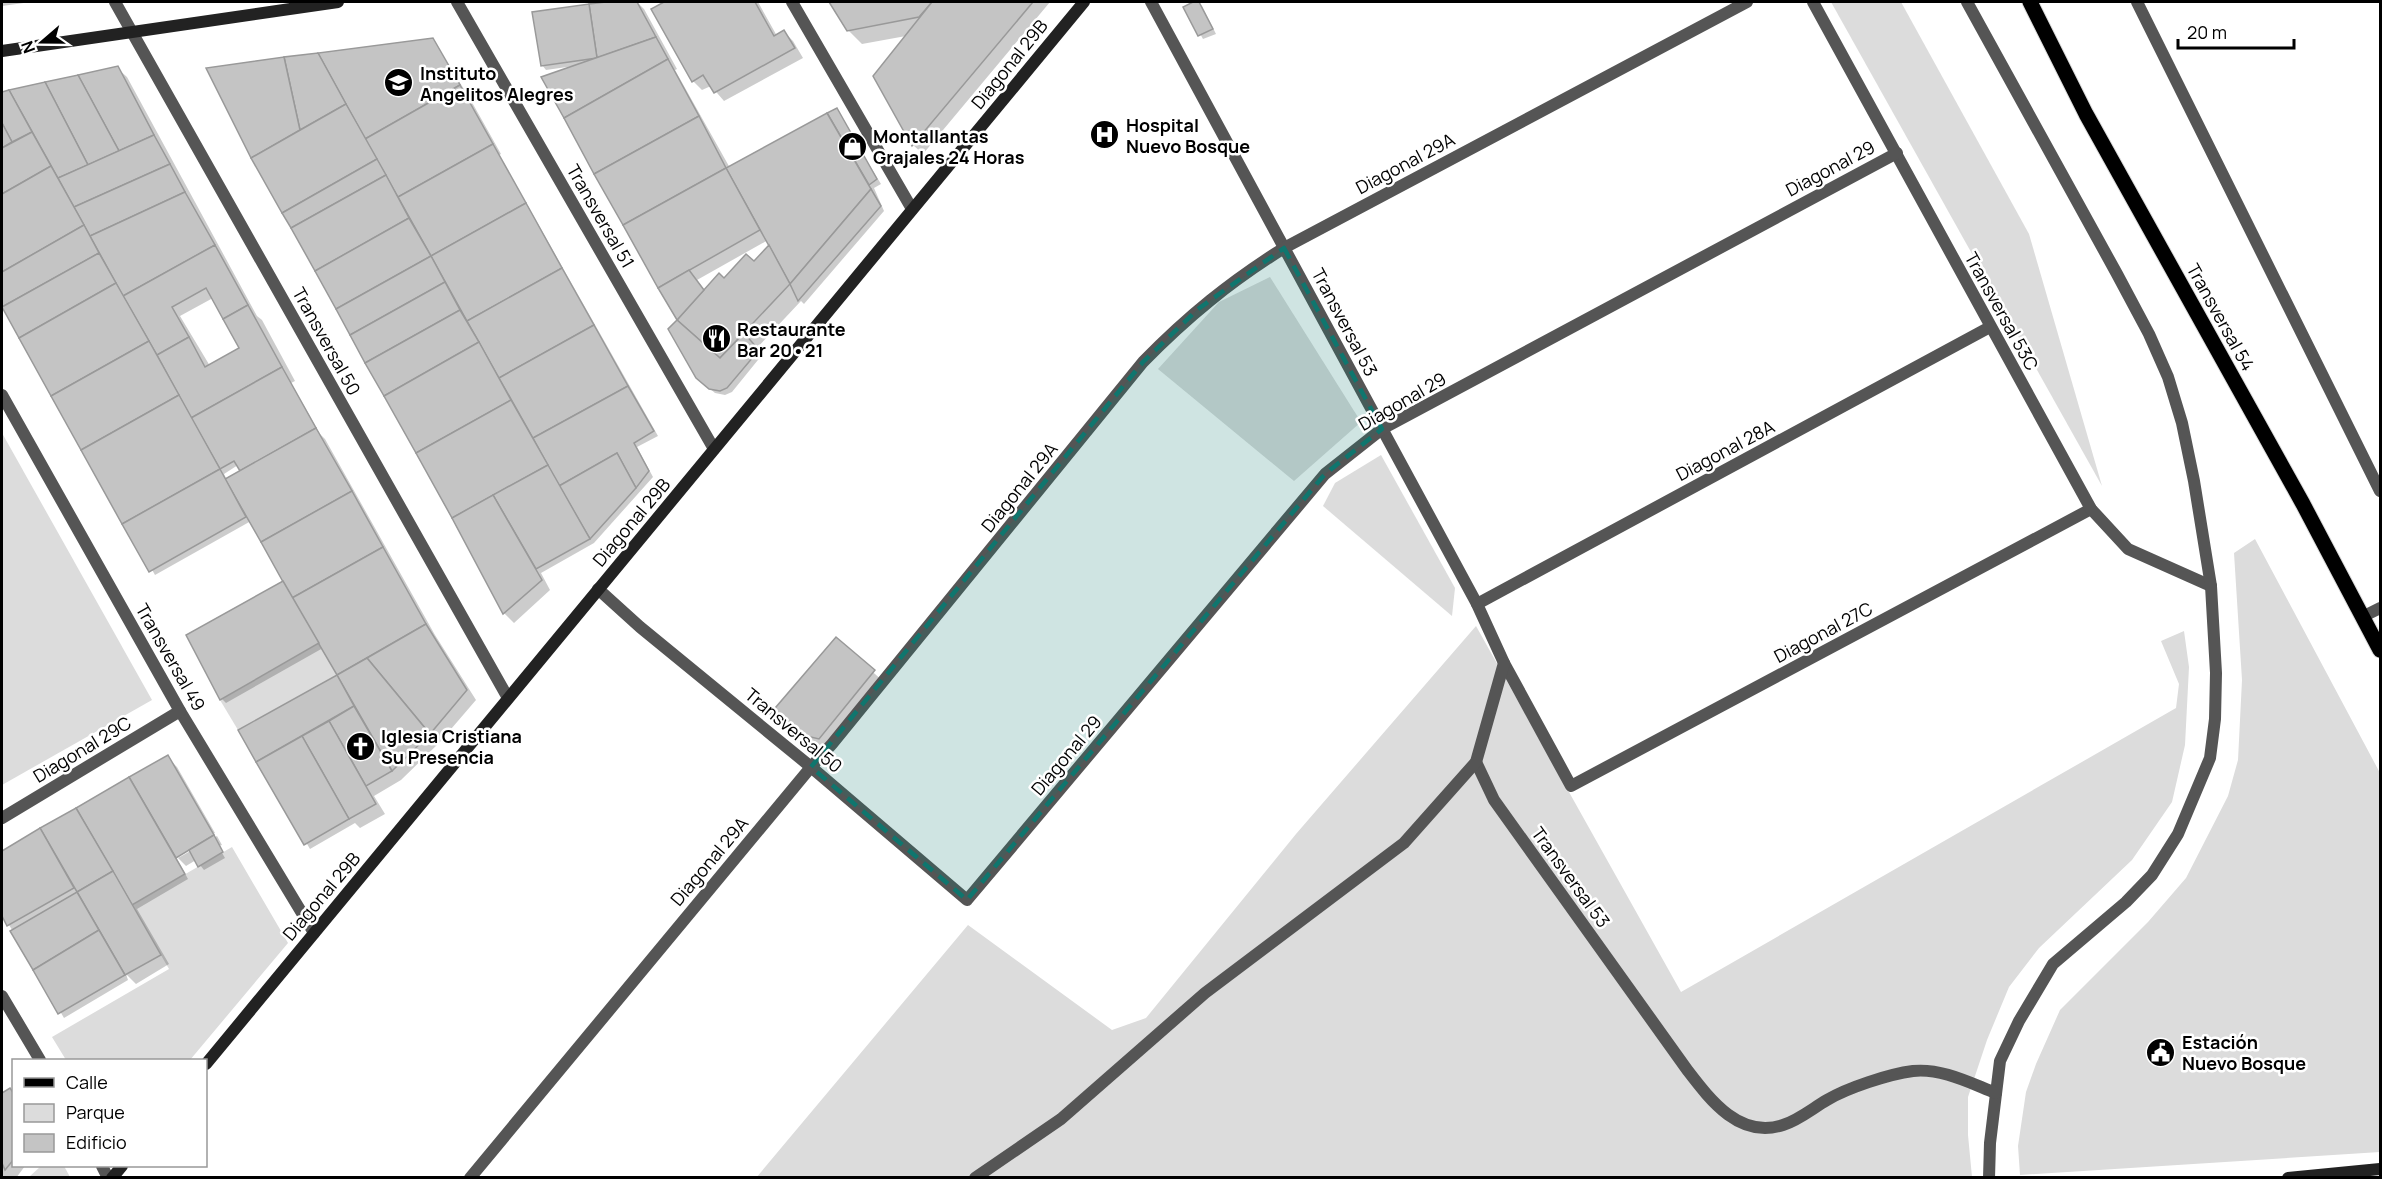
<svg xmlns="http://www.w3.org/2000/svg" width="2382" height="1179" viewBox="0 0 2382 1179" font-family="Manrope,sans-serif">
  <rect width="100%" height="100%" fill="#fff"/>
  <g fill="#dcdcdc">
    <path d="M1831 2H1901L2029 234 2102 486Z"/>
    <path d="M1270 277 1361 422 1294 481 1158 369 1219 302Z"/>
    <path d="M2 433 152 700 2 785Z"/>
    <path d="M1381 455 1455 588 1452 616 1323 506 1335 483Z"/>
    <path d="M2255 539 2380 773V1152L2020 1175 2018 1146 2026 1092 2036 1064 2060 1010 2148 922 2186 878 2228 796 2238 760 2242 680 2234 553Z"/>
    <path d="M1476 626 1681 992 2176 708 2179 684 2161 641 2184 631 2189 667 2185 745 2172 802 2132 860 2039 948 2009 987 1987 1040 1968 1097V1135L1972 1177 756 1178 968 925 1112 1030 1146 1018 1296 834Z"/>
    <path d="M319 643 337 675 238 730 220 700Z"/>
    <path d="M232 847 288 943 190 1060H66L52 1037 169 969 132 905Z"/>
    <path d="M41 1166H64L70 1177H29Z"/>
  </g>
  <g fill="#0003" fill-rule="evenodd">
    <path d="M2 2H31L2 6Z"/>
    <path d="M616 2H637L644 9 677 69 675 70 730 168 827 114 832 119 836 110 881 184 874 188 884 211 804 304 801 301 756 349 762 355 732 392 725 395 715 393 702 382 681 326 574 66 546 70 542 65 534 14ZM768 240 770 246 754 263 705 291 697 280Z"/>
    <path d="M667 2H758L777 36 784 32 793 41 803 58 724 101 711 86 702 90 693 81 653 10Z"/>
    <path d="M831 2H1050L923 154 913 145 875 76 906 36 862 44 848 30Z"/>
    <path d="M1197 2 1202 6 1216 34 1203 39 1185 7Z"/>
    <path d="M432 39 469 97 501 154 499 155 658 436 637 447 653 477 594 543 541 573 550 590 514 623 504 613 253 157 209 69Z"/>
    <path d="M117 68 127 77 257 316 262 320 295 381 291 383 320 434 325 439 435 635 476 700 439 743 401 780 374 796 385 814 360 828 355 823 310 849 240 731 338 676 323 648 226 703 222 699 287 587 251 521 155 575 2 303V93ZM213 298 241 348 210 366 180 316ZM238 465 243 471 227 480 224 474Z"/>
    <path d="M836 640 883 681 829 747 806 742 772 714Z"/>
    <path d="M167 757 177 767 215 833 176 857 188 879 137 909 169 964 136 984 126 974 128 980 64 1018 2 913V853L40 830 45 835 42 829Z"/>
    <path d="M217 836 222 845 218 846 225 858 204 870 196 860 186 866 178 858Z"/>
    <path d="M2 1089 4 1094 14 1093V1166H25L16 1178H2Z"/>
  </g>
  <g fill="#c4c4c4" stroke="#999" stroke-width="1.5">
    <path d="M606 2H637L656 37 597 58 589 4Z"/>
    <path d="M664 2H755L774 36 784 30 795 48 714 93 703 75 692 82 651 9Z"/>
    <path d="M829 2H932L919 17 847 31Z"/>
    <path d="M932 2H1033L912 146 873 76Z"/>
    <path d="M1193 2H1199L1213 29 1198 36 1183 7Z"/>
    <path d="M589 4 597 58 541 66 532 12Z"/>
    <path d="M656 37 668 59 564 118 541 77Z"/>
    <path d="M433 38 460 85 365 139 318 53Z"/>
    <path d="M318 53 346 104 300 130 284 57Z"/>
    <path d="M284 57 300 130 251 158 206 68Z"/>
    <path d="M668 59 699 116 594 174 564 118Z"/>
    <path d="M118 66 154 135 119 151 78 75Z"/>
    <path d="M78 75 119 151 88 165 45 82Z"/>
    <path d="M45 82 88 165 58 178 9 90Z"/>
    <path d="M460 85 493 144 398 197 365 139Z"/>
    <path d="M9 90 32 132 12 142 2 123V92Z"/>
    <path d="M346 104 377 159 282 213 251 158Z"/>
    <path d="M837 108 877 179 869 185 827 113Z"/>
    <path d="M827 113 871 189 790 284 726 168Z"/>
    <path d="M699 116 726 168 623 225 594 174Z"/>
    <path d="M2 123 12 142 2 148Z"/>
    <path d="M32 132 51 166 2 194V148Z"/>
    <path d="M154 135 170 164 74 207 58 178Z"/>
    <path d="M493 144 526 203 431 256 398 197Z"/>
    <path d="M377 159 386 175 291 228 282 213Z"/>
    <path d="M170 164 185 192 90 236 74 207Z"/>
    <path d="M51 166 84 225 2 272V194Z"/>
    <path d="M726 168 760 230 658 288 623 225Z"/>
    <path d="M386 175 409 218 315 271 291 228Z"/>
    <path d="M871 189 881 206 798 301 790 284Z"/>
    <path d="M185 192 215 245 123 296 90 236Z"/>
    <path d="M526 203 562 268 467 321 431 256Z"/>
    <path d="M409 218 431 256 336 309 315 271Z"/>
    <path d="M84 225 99 253 2 307V272Z"/>
    <path d="M215 245 248 305 223 319 206 288 172 307 189 337 157 355 123 296Z"/>
    <path d="M769 245 790 284 720 358 677 320 719 273 724 278 746 254 754 261Z"/>
    <path d="M99 253 116 283 19 338 2 307Z"/>
    <path d="M431 256 445 282 350 335 336 309Z"/>
    <path d="M562 268 594 325 499 378 467 321Z"/>
    <path d="M689 270 704 290 677 320 658 288Z"/>
    <path d="M445 282 460 310 365 363 350 335Z"/>
    <path d="M116 283 149 341 51 396 19 338Z"/>
    <path d="M248 305 282 367 191 418 157 355 189 337 205 367 239 348 223 319Z"/>
    <path d="M460 310 479 342 384 396 365 363Z"/>
    <path d="M677 320 720 358 744 333 759 350 727 388 720 391 709 389 696 378 668 329Z"/>
    <path d="M594 325 628 386 533 438 499 378Z"/>
    <path d="M149 341 179 395 81 450 51 396Z"/>
    <path d="M479 342 511 400 416 453 384 396Z"/>
    <path d="M282 367 316 428 240 471 234 461 220 469 191 418Z"/>
    <path d="M628 386 654 431 634 443 649 471 636 488 617 453 559 486 533 438Z"/>
    <path d="M179 395 220 469 122 524 81 450Z"/>
    <path d="M511 400 548 465 452 518 416 453Z"/>
    <path d="M316 428 352 491 261 542 225 479Z"/>
    <path d="M617 453 636 488 590 539 559 486Z"/>
    <path d="M548 465 590 539 536 569 493 495Z"/>
    <path d="M220 469 246 517 149 572 122 524Z"/>
    <path d="M352 491 383 547 292 598 261 542Z"/>
    <path d="M493 495 542 580 503 614 452 518Z"/>
    <path d="M383 547 426 624 337 675 292 598Z"/>
    <path d="M283 581 319 643 220 700 186 635Z"/>
    <path d="M426 624 467 690 430 734 367 658Z"/>
    <path d="M836 637 875 670 819 739 794 733 770 714Z"/>
    <path d="M367 658 430 734 392 771 337 675Z"/>
    <path d="M337 675 354 706 256 762 238 730Z"/>
    <path d="M354 706 392 771 366 786 329 721Z"/>
    <path d="M329 721 376 804 349 819 302 736Z"/>
    <path d="M302 736 349 819 304 845 256 762Z"/>
    <path d="M168 755 214 835 176 858 129 777Z"/>
    <path d="M129 777 185 874 132 905 76 808Z"/>
    <path d="M76 808 113 871 77 892 40 828Z"/>
    <path d="M40 828 74 888 7 926 2 916V851Z"/>
    <path d="M214 835 223 852 198 867 189 850Z"/>
    <path d="M113 871 161 955 125 975 77 892Z"/>
    <path d="M77 892 99 930 33 970 10 931Z"/>
    <path d="M99 930 125 975 58 1014 33 970Z"/>
    <path d="M10 1088 14 1094V1159L5 1170 2 1163V1093Z"/>
  </g>
  <g fill="none" stroke-linecap="round" stroke-linejoin="round">
    <defs>
      <path id="primary" d="M2030 2 2086 114 2303 504 2380 650"/>
    </defs>
    <use href="#primary" stroke="#dbdbdb" stroke-width="17"/>
    <g stroke="#555" stroke-width="12">
      <path d="M115 2 508 698"/>
      <path d="M457 2 714 449"/>
      <path d="M792 2 912 209"/>
      <path d="M1151 2 1477 604 1504 663 1571 786 2091 509"/>
      <path d="M1813 2 2091 509 2128 549 2211 586"/>
      <path d="M1967 2 2117 274 2149 334 2168 377 2182 423 2194 481 2211 586 2216 673 2215 719 2210 758 2178 834 2152 875 2126 902 2053 964 2019 1021 2000 1061 1990 1143 1989 1178"/>
      <path d="M2137 2 2380 491"/>
      <path d="M2 395 180 711 314 933"/>
      <path d="M598 589 640 627 811 767 967 900 1325 474 1382 429 1897 153"/>
      <path d="M1477 604 1990 327"/>
      <path d="M2362 617 2380 608"/>
      <path d="M1476 762 1494 800 1688 1071C1711 1101 1740 1139 1783 1125 1799 1120 1813 1108 1827 1100 1847 1088 1889 1074 1913 1071 1942 1068 1970 1083 1996 1093"/>
      <path d="M2 818 180 711"/>
      <path d="M2 996 40 1060"/>
      <path d="M102 1166 108 1178"/>
      <path d="M470 1178 811 767 832 744 1143 362C1188 316 1230 282 1284 248L1747 2"/>
      <path d="M975 1178 1061 1119 1205 993 1404 843 1476 762 1504 663"/>
    </g>
    <g stroke="#222" stroke-width="12">
      <path d="M2 51 338 2"/>
      <path d="M206 1064 1084 2"/>
      <path d="M112 1178 122 1166"/>
      <path d="M2288 1178 2380 1169"/>
    </g>
    <use href="#primary" stroke="#000" stroke-width="15"/>
  </g>
  <path fill="#0f766e" fill-opacity="0.2" stroke="#0f766e" stroke-width="4.5" stroke-dasharray="12 8" stroke-linejoin="round" d="M1284 248 1382 429 1325 474 967 900 811 767 1143 362 1198 309Z"/>
  <defs>
    <symbol id="school-disc" viewBox="-11 -11 22 22"><circle r="9.5" fill="#000" stroke="#fff"/><path d="M0-5L7-2L0 1L-7-2ZM-4 1L0 2.5L4 1V4Q0 6-4 4Z" fill="#fff"/></symbol>
    <symbol id="hospital-disc" viewBox="-11 -11 22 22"><circle r="9.5" fill="#000" stroke="#fff"/><path d="M-5-5h3v3.5h4V-5h3V5h-3V1.5h-4V5h-3Z" fill="#fff"/></symbol>
    <symbol id="shop-disc" viewBox="-11 -11 22 22"><circle r="9.5" fill="#000" stroke="#fff"/><path d="M-5-2.5h2.3a2.7 3.5 0 0 1 5.4 0H5L5.5 6h-11ZM-1.5-2.5h3a1.5 2.3 0 0 0-3 0Z" fill="#fff"/></symbol>
    <symbol id="restaurant-disc" viewBox="-11 -11 22 22"><circle r="9.5" fill="#000" stroke="#fff"/><path d="M-5-6h1v4h1v-4h1v4h1v-4h1v5L-1.5 .5V6h-2V.5L-5-1ZM5-6V6H3V1.5H1.5Q1.5-4 5-6Z" fill="#fff"/></symbol>
    <symbol id="church-disc" viewBox="-11 -11 22 22"><circle r="9.5" fill="#000" stroke="#fff"/><path d="M-1.2-6h2.4v3.5h3.3v2.4h-3.3V6h-2.4V-.1h-3.3v-2.4h3.3Z" fill="#fff"/></symbol>
    <symbol id="civic-disc" viewBox="-11 -11 22 22"><circle r="9.5" fill="#000" stroke="#fff"/><path d="M-.6-6.5H3V-4.5H.6V-3L4-1V1h2V6H-6V1h2V-1L-.6-3ZM-1.2 2.5V6h2.4V2.5Z" fill="#fff"/></symbol>
  </defs>
  <g fill-rule="evenodd">
    <use href="#school-disc" x="382" y="66" width="33" height="33"/>
    <use href="#hospital-disc" x="1088" y="118" width="33" height="33"/>
    <use href="#shop-disc" x="836" y="130" width="33" height="33"/>
    <use href="#restaurant-disc" x="700" y="322" width="33" height="33"/>
    <use href="#church-disc" x="344" y="730" width="33" height="33"/>
    <use href="#civic-disc" x="2144" y="1036" width="33" height="33"/>
  </g>
  <g text-anchor="middle" dominant-baseline="central" stroke-width="5" stroke-linejoin="round" paint-order="stroke">
    <g font-size="18" fill="#000" stroke="#fff">
      <text transform="translate(1009 64) rotate(-51)">Diagonal 29B</text>
      <text transform="translate(1405 163) rotate(-28)">Diagonal 29A</text>
      <text transform="translate(1830 168) rotate(-28)">Diagonal 29</text>
      <text transform="translate(601 216) rotate(60)">Transversal 51</text>
      <text transform="translate(2002 311) rotate(61)">Transversal 53C</text>
      <text transform="translate(2221 317) rotate(61)">Transversal 54</text>
      <text transform="translate(1345 322) rotate(62)">Transversal 53</text>
      <text transform="translate(327 341) rotate(61)">Transversal 50</text>
      <text transform="translate(1402 401) rotate(-30)">Diagonal 29</text>
      <text transform="translate(1725 450) rotate(-28)">Diagonal 28A</text>
      <text transform="translate(1019 487) rotate(-51)">Diagonal 29A</text>
      <text transform="translate(631 522) rotate(-50)">Diagonal 29B</text>
      <text transform="translate(1823 632) rotate(-28)">Diagonal 27C</text>
      <text transform="translate(171 657) rotate(60)">Transversal 49</text>
      <text transform="translate(794 730) rotate(40)">Transversal 50</text>
      <text transform="translate(82 749) rotate(-31)">Diagonal 29C</text>
      <text transform="translate(1066 755) rotate(-50)">Diagonal 29</text>
      <text transform="translate(709 861) rotate(-50)">Diagonal 29A</text>
      <text transform="translate(1571 877) rotate(54)">Transversal 53</text>
      <text transform="translate(321 896) rotate(-50)">Diagonal 29B</text>
    </g>
    <g font-size="18" font-weight="bold" fill="#000" stroke="#fff" text-anchor="start">
      <text x="420" y="73">Instituto<tspan x="420" dy="21">Angelitos Alegres</tspan></text>
      <text x="1126" y="125">Hospital<tspan x="1126" dy="21">Nuevo Bosque</tspan></text>
      <text x="873" y="136">Montallantas<tspan x="873" dy="21">Grajales 24 Horas</tspan></text>
      <text x="737" y="329">Restaurante<tspan x="737" dy="21">Bar 20•21</tspan></text>
      <text x="381" y="736">Iglesia Cristiana<tspan x="381" dy="21">Su Presencia</tspan></text>
      <text x="2182" y="1042">Estación<tspan x="2182" dy="21">Nuevo Bosque</tspan></text>
    </g>
  </g>
  <rect width="2382" height="1179" fill="none" stroke="#000000" stroke-width="6"/>
  <rect x="12" y="1059" width="195" height="108" fill="#ffffff" stroke="#999999" stroke-width="1.5"/>
  <rect x="24" y="1078" width="30" height="9" fill="#000000" stroke="#999999" stroke-width="1.5"/>
  <text x="66" y="1089" font-size="18" fill="#000000">Calle</text>
  <rect x="24" y="1104" width="30" height="18" fill="#dcdcdc" stroke="#999999" stroke-width="1.5"/>
  <text x="66" y="1119" font-size="18" fill="#000000">Parque</text>
  <rect x="24" y="1134" width="30" height="18" fill="#c4c4c4" stroke="#999999" stroke-width="1.5"/>
  <text x="66" y="1149" font-size="18" fill="#000000">Edificio</text>
  <g transform="translate(42 42) rotate(250)" stroke="#ffffff" stroke-width="4.5" paint-order="stroke">
  <path d="M0-4.5L10 22L0 15L-10 22Z" fill="#000000"/>
  <text y="-9" font-size="16" font-weight="bold" text-anchor="middle" fill="#000000">N</text>
  </g>
  <path d="M2178 39v9h116v-9" fill="none" stroke="#000000" stroke-width="3"/>
  <text x="2187" y="39" font-size="18" fill="#000000" stroke="#ffffff" stroke-width="4.5" paint-order="stroke">20 m</text>
</svg>
